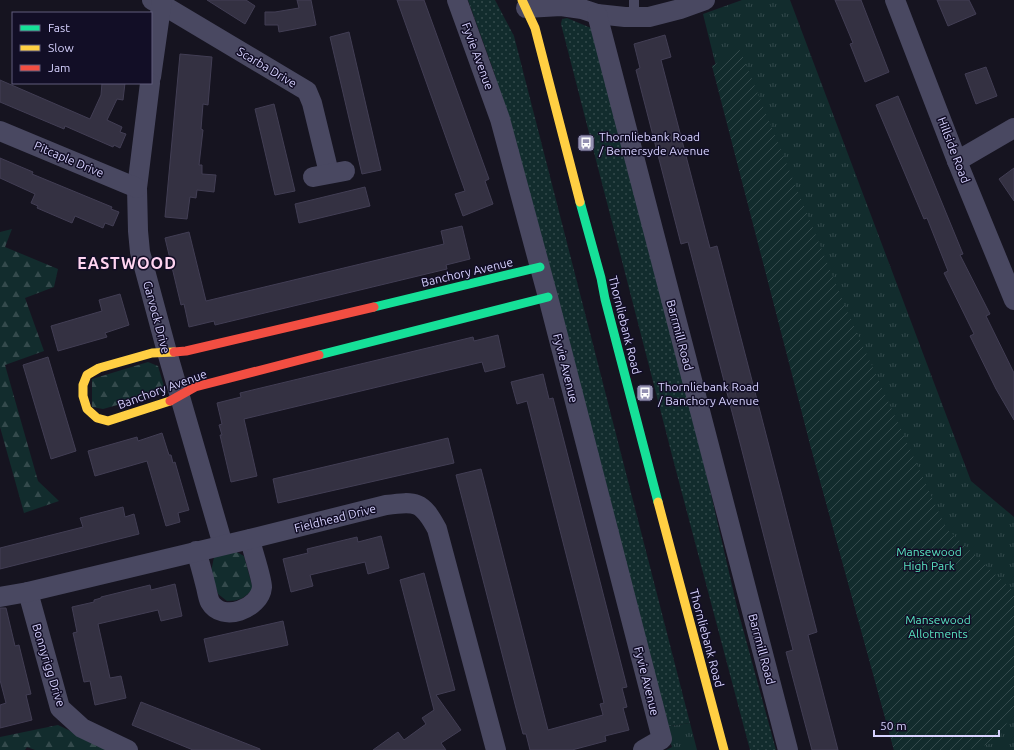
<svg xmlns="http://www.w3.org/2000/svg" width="1014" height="750" viewBox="0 0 1014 750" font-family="Ubuntu,sans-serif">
  <defs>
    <pattern id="grass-dots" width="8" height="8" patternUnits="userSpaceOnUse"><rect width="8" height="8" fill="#122c2d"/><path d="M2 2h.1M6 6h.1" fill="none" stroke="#344a4c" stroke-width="1.8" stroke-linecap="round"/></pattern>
    <pattern id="forest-firs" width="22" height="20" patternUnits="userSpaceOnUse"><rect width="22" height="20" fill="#122c2d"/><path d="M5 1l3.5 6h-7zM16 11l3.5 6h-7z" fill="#344a4c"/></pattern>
    <pattern id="park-tufts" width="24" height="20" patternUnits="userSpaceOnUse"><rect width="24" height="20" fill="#122c2d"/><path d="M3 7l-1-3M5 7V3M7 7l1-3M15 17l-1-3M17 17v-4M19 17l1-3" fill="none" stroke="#344a4c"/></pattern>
    <pattern id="garden-furrows" width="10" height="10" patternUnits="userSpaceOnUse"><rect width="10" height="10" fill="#122c2d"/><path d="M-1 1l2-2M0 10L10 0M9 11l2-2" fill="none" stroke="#344a4c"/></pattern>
  </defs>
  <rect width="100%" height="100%" fill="#161420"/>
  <g fill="url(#grass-dots)">
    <path d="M468 0H495L514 36 690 723 665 727 551 278 494 72Z"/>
    <path d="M567 18 591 28 681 364 737 607 776 750H750L674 463 561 24 562 19Z"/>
  </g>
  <g fill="url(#forest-firs)">
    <path d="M12 229 5 247 58 269 54 287 25 298 44 351 5 365 38 481 59 501 24 513 0 427V232Z"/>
    <path d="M148 362 158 366 164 386 160 393 103 409 92 407V379Z"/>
    <path d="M235 551 244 556 253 589C244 598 240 601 227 601L218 594 211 572 214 557Z"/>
    <path d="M58 725 110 750H35L27 747 25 750H0V737Z"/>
  </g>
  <g fill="url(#park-tufts)">
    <path d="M742 0H790L971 481 1014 517V750H894L810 444 703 14Z"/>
    <path d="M690 723 697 750H666L672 747 665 727Z"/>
  </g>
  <path fill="url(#garden-furrows)" d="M740 50 847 311 946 528 1014 592V709L997 742 967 750H894L810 444 712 66Z"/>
  <g fill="#343142" stroke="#423e54">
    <path d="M207 0H246L255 6 245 24Z"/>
    <path d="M297 0H311L316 25 279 32 278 25H265V12H275L299 8Z"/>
    <path d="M397 0H424L489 179 485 181 493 204 463 216 455 194 465 191Z"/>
    <path d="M835 0H861L889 72 865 82 850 44 853 43Z"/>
    <path d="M937 0H969L976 14 948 26Z"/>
    <path d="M349 32 381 170 362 174 330 37Z"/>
    <path d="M665 35 671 57 661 60 710 248 717 246 781 492 817 632 808 635 838 750H812L786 652 793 650 739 439 688 242 681 244 636 70 640 68 634 44Z"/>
    <path d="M180 54 212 57 208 105 203 104 201 129 203 130 199 165H202V174L216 175 214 192 197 190 196 198 190 197 187 219 165 217Z"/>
    <path d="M986 67 997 96 976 104 965 74Z"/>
    <path d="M0 80 90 119 101 95 102 83H125L123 100 117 99 107 120 122 127 120 132 126 134 120 148 114 145 113 147 65 126 64 129 0 102Z"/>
    <path d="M898 96 963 254 960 255 990 314 986 316 1014 373V420L996 389 970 336 974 334 944 273 948 271 927 218 924 219 876 105Z"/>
    <path d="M274 104 295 191 275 195 255 109Z"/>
    <path d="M0 158 33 172 32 174 112 207 111 209 119 212 113 226 105 223 103 228 75 216 72 223 37 208 38 206 31 203 35 194 0 178Z"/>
    <path d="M1014 168V201L999 179Z"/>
    <path d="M365 187 370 206 299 223 295 204Z"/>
    <path d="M462 226 470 259 446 265 447 269 215 325 214 321 189 327 184 304 181 305 165 238 189 232 206 301 444 244 441 231Z"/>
    <path d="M120 294 129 325 105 333 107 337 58 351 51 326 102 311 99 300Z"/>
    <path d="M498 335 505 367 485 372 482 362 244 419 257 476 231 482 220 435H222L219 425 222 424 217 403 241 397 240 393 473 337 474 341Z"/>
    <path d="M48 357 76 451 51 459 23 365Z"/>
    <path d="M543 374 549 399 553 398 627 687 622 688 627 707 623 708 629 730 605 736 606 741 572 750H530L526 734H523L516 708 456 475 481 469 548 730 603 715 600 704 604 703 527 401 517 404 511 382Z"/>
    <path d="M162 433 169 455H171L173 463 175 462 189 510 178 513 180 522 166 526 147 461 95 476 88 451 137 437 138 441Z"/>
    <path d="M448 438 454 463 278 503 273 479Z"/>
    <path d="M123 507 125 517 134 514 139 534 0 569V548L83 527 80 518Z"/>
    <path d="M381 536 389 568 368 574 365 562 310 575 313 586 291 592 283 559 308 553 307 549 357 537 358 542Z"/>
    <path d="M424 573 455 690 436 695 461 730 441 743 446 750H373L398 732 404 740 426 724 422 718 434 710 400 580Z"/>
    <path d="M175 584 182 616 161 621 158 610 98 624 110 678 121 676 126 698 95 705 90 681 84 682 73 633 77 632 72 607 94 602V600L101 598V597L150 585 151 590Z"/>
    <path d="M0 608H6L15 646 19 645 31 694 26 695 32 720 0 728V705L6 703 0 680Z"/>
    <path d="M283 621 288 645 209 662 204 639Z"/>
    <path d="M141 702 260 749V750H193L132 725Z"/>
  </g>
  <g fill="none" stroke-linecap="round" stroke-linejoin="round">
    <path stroke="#494861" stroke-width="10" d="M634 0V17"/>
    <g stroke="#494861" stroke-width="20">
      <path d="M152 0 161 4 307 91 312 103 329 173"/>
      <path d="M457 0 500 119 548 297 662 739 643 750"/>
      <path d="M895 0 957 161 1014 300"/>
      <path d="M526 8 561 6 582 9 597 14 625 17H649L680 9 705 0"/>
      <path d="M597 14 788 750"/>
      <path d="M151 77 162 0"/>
      <path d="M150 83 137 188 138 231 140 252 167 352 223 545"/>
      <path d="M0 131 137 188"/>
      <path d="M957 161 1014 128"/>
      <path d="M313 177 345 171"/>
      <path d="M196 551C200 563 203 575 206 587 207 591 208 598 210 602 222 623 260 609 262 587 262 578 252 550 250 539"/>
      <path d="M28 592 60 708 82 728 128 750"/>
      <path d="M0 597 28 592 250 539 386 505C416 501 422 501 437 529L496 750"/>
    </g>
    <g stroke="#16e098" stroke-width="9">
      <path d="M580 202 601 278 605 299 658 502"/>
      <path d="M374 307 540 267"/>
      <path d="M319 355 548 297"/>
    </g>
    <g stroke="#ffcf43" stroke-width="9">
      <path d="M522 0 535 28 580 202"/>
      <path d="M170 401 108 421 97 418 87 409 83 396V385L87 375 99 368 152 353 174 352"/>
      <path d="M658 502 724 750"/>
    </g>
    <g stroke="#f24e42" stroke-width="9">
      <path d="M174 352 186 351 374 307"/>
      <path d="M170 401 195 387 319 355"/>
    </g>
  </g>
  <defs>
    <symbol id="bus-square" viewBox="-11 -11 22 22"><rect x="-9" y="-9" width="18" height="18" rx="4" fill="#9390b1" stroke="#120e26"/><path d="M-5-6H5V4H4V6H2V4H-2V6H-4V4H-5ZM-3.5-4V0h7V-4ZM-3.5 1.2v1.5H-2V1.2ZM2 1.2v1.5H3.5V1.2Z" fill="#fff"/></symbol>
  </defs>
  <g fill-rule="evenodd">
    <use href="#bus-square" x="576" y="133" width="20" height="20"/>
    <use href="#bus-square" x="635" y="383" width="20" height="20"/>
  </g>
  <g text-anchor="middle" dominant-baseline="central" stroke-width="3" stroke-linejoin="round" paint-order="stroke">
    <g font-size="12" fill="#d7d2ff" stroke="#120e26">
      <text transform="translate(478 56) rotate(70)">Fyvie Avenue</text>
      <text transform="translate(267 67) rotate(31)">Scarba Drive</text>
      <text transform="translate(954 150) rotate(69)">Hillside Road</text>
      <text transform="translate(69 159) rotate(23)">Pitcaple Drive</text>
      <text transform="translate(467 272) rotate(-13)">Banchory Avenue</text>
      <text transform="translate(157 317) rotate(75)">Garvock Drive</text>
      <text transform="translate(625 325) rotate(76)">Thornliebank Road</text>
      <text transform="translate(680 335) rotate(75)">Barrmill Road</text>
      <text transform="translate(566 368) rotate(76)">Fyvie Avenue</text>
      <text transform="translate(162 389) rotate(-20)">Banchory Avenue</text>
      <text transform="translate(335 518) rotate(-14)">Fieldhead Drive</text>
      <text transform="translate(707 638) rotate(75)">Thornliebank Road</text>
      <text transform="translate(762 649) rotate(75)">Barrmill Road</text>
      <text transform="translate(49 665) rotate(73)">Bonnyrigg Drive</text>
      <text transform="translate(647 681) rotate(76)">Fyvie Avenue</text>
    </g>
    <g font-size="12" fill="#d7d2ff" stroke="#120e26" text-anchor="start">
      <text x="599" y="136">Thornliebank Road<tspan x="599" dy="14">/ Bemersyde Avenue</tspan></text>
      <text x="658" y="386">Thornliebank Road<tspan x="658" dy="14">/ Banchory Avenue</tspan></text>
    </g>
    <g font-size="12" fill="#59e4c1" stroke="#120e26">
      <text x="929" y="551">Mansewood<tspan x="929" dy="14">High Park</tspan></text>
      <text x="938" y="619">Mansewood<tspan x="938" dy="14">Allotments</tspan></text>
    </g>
    <g font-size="16" font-weight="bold" letter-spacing="1" fill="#ffd4f0" stroke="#120e26">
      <text x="127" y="263">EASTWOOD</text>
    </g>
  </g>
  <rect x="12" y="12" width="140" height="72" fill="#120e26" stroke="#615c7d"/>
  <rect x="20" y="25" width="20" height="6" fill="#16e098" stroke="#615c7d"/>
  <text x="48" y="32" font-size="12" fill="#d7d2ff">Fast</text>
  <rect x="20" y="45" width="20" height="6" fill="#ffcf43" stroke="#615c7d"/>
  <text x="48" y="52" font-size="12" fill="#d7d2ff">Slow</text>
  <rect x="20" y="65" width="20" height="6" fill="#f24e42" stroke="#615c7d"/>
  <text x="48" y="72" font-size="12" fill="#d7d2ff">Jam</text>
  <path d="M874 730v6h125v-6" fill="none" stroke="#d7d2ff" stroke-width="2"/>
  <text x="880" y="730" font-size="12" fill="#d7d2ff" stroke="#120e26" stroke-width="3" paint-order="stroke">50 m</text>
</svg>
